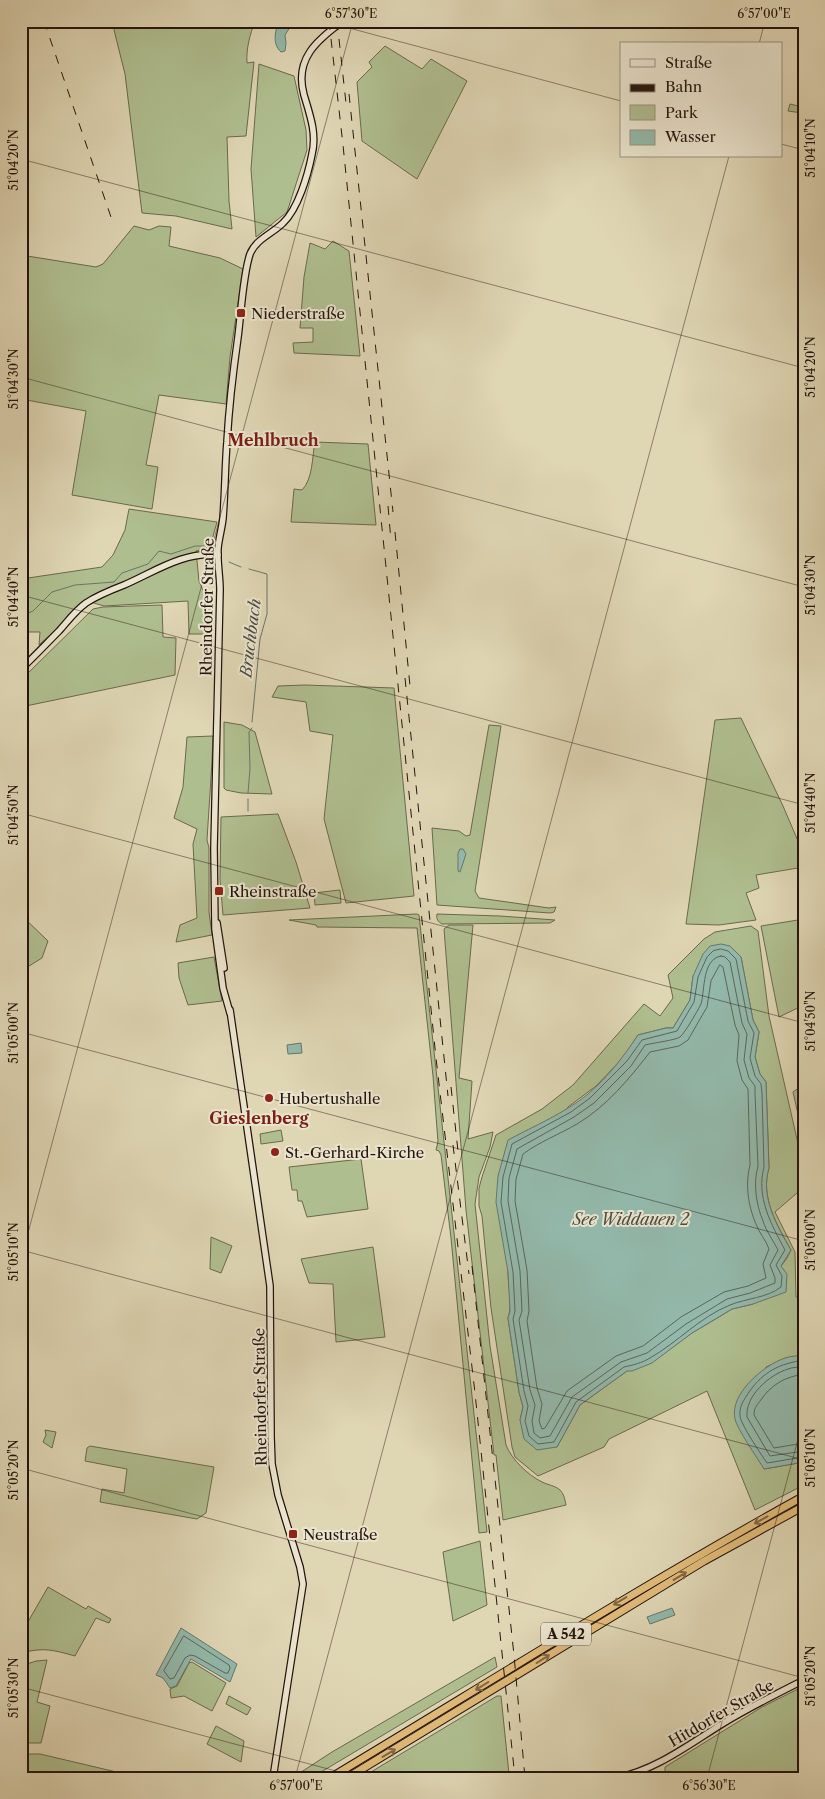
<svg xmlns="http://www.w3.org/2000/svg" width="825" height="1799" viewBox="0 0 825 1799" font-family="'Libre Caslon Text',serif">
  <rect width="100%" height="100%" fill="#dfd6b4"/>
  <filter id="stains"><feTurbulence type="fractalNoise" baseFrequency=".004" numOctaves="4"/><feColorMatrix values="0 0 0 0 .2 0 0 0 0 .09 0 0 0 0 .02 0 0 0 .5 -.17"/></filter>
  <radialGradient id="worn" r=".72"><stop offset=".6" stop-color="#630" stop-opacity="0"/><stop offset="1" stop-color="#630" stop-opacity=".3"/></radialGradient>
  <g fill="#afbe8f" stroke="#6a694e" fill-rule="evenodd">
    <path d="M146 21H255C250 35 246 48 247 63L254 62 246 136 227 137 229 201 232 229 176 216 142 213 125 74 114 30 116 25Z"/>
    <path d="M385 46 422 69 431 59 467 81 417 179 362 141 357 82 372 67 369 62Z"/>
    <path d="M259 64 294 76 306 130 307 150 287 212 256 237 251 169Z"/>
    <path d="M790 104 803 107 802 113 788 111Z"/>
    <path d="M134 226 149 230 159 226 171 227 169 246 220 258 243 269 230 357 226 404 159 395 146 465 158 467 152 509 72 495 86 411 21 399V255L96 267 103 264Z"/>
    <path d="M333 241 349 251 360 356 294 353 293 343 313 342V328H300L304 277 310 243 325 249Z"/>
    <path d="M315 442 368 444 376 525 291 522 294 489 302 490C313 479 312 457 315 442Z"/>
    <path d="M129 509 217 522 210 547 196 551 199 581 211 609 208 612 206 634H189L188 601 104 606 87 601 39 645 40 632H21V577L28 578 102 567 113 555 125 530Z"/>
    <path d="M162 605 163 637 176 638 175 675 21 707V680L93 609 103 607Z"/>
    <path d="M305 685 394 688 414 896 346 903 324 819 333 735 310 731 306 702 272 697 278 686Z"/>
    <path d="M741 718 783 806 804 855V867L756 875 759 888 746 893 756 920 719 925 686 924 715 720Z"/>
    <path d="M224 722 242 725 255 732 272 794 241 793 226 790 224 788Z"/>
    <path d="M489 725 501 726 475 891 479 898 549 908 556 907 554 912 550 913 437 905 432 828 459 831 466 836 470 835Z"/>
    <path d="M213 736C212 771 209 805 207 840L209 848V912L212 935 176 942 180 925 197 918 193 844 197 829 174 818 183 787 187 737Z"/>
    <path d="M278 814 296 862 310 908 223 915 220 879 221 817Z"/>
    <path d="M340 890 341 903 315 905 314 893Z"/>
    <path d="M417 914 419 915 487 1532 479 1533 451 1238 441 1155 439 1151 436 1150 438 1142 433 1076 417 928 317 927 316 925 289 920Z"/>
    <path d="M437 914 500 916 555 920 550 923 442 924C438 922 436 919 437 914Z"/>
    <path d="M21 915 48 941 42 958 21 971Z"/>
    <path d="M804 919V1005L779 1017 761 926Z"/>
    <path d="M449 925H473L459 1078 472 1081 468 1139 493 1132 490 1147 479 1177 475 1204 490 1346 506 1445C512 1460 528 1475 542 1482 548 1485 556 1486 560 1490 564 1494 565 1500 566 1505L503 1520 496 1455H494L466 1210 444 929Z"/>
    <path d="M751 926 758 931 769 1016 804 1170V1187L775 1212 795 1252 796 1297 804 1300V1355L786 1358 766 1367 764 1469 804 1462V1485L755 1510 707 1391 609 1439 604 1447 538 1476 515 1457 512 1447 491 1308 482 1216 479 1206V1188L482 1177 496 1135 542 1109 573 1085 644 1004 660 1016 673 998 668 975 704 939 715 932ZM741 957 753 1020 759 1032 755 1057 760 1074 766 1082 769 1168C760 1197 777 1225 791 1250L787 1258 753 1304 732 1309 719 1317 692 1333 652 1362 627 1371 580 1405 557 1447 520 1420 523 1407 519 1392 508 1318C513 1304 508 1287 508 1272L568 1107 596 1086 623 1058 638 1035 666 1028H673L690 1000 693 976Z"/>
    <path d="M214 957 222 1001 188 1005 179 978 178 963Z"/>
    <path d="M804 1084V1141L793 1092Z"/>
    <path d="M281 1130 283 1141 261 1144 260 1134Z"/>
    <path d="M361 1159 368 1209 307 1217 302 1201H298L297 1190H292L289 1167Z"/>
    <path d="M211 1237 232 1246 221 1273 210 1269Z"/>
    <path d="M373 1247 385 1337 336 1342 333 1284 309 1283 301 1259Z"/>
    <path d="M45 1430 56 1432 52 1448 43 1442 46 1435Z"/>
    <path d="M90 1446 214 1467 206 1513 197 1519 100 1502 102 1489 124 1493 127 1469 85 1461 87 1448Z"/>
    <path d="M480 1541 487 1605 453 1621 443 1552Z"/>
    <path d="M48 1587 86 1609 88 1606 111 1619 109 1623 96 1618 75 1656C53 1650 44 1647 21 1653V1634Z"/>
    <path d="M495 1657 497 1667 311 1778H292L332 1752Z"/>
    <path d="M47 1660 37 1702 50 1706 41 1743H28L21 1745V1666L36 1661Z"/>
    <path d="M192 1662 226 1683 212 1711 184 1696 171 1698 170 1689 177 1686 189 1663Z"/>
    <path d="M804 1686V1778H665V1767L762 1707Z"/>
    <path d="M229 1696 251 1708 247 1715 226 1704Z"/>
    <path d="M497 1696H501L509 1774 479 1773 445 1775 429 1778H361Z"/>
    <path d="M216 1726 244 1741 241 1762 207 1744Z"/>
    <path d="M30 1754H40L142 1778H21V1757Z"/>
  </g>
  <g fill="#93b9ab" stroke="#67776c">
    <path d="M279 21H288L290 27 285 35 286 43 285 51 281 52C272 44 275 31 279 21Z"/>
    <path d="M460 849H463L466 854 460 872 458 871V853Z"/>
    <path d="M721 944 730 946 741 957 753 1020 759 1032 755 1057 760 1074 766 1082 769 1168C760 1197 777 1226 791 1250L781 1266 787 1274 786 1292 753 1304 732 1309 692 1333 652 1363 632 1371H627L580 1405 557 1447 537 1450 524 1439 520 1420 523 1407 519 1392 508 1318 510 1311 508 1272 496 1202 498 1176 508 1140C534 1126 565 1113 588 1094 608 1077 624 1056 638 1035L666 1028H673L690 1000 693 976 703 954 710 946Z"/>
    <path d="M301 1043 302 1053 288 1054 287 1045Z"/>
    <path d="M804 1355V1462L764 1469C758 1459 737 1429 735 1419 729 1394 764 1365 785 1358 790 1356 798 1356 804 1355Z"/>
    <path d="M672 1608 675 1615 650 1624 647 1617Z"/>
    <path d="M181 1628 237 1664 230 1682 191 1659 176 1686 170 1688 163 1678 156 1675Z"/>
  </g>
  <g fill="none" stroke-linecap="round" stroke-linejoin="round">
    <g stroke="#5c665c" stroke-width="1">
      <path d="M721 949 728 951 736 959 748 1021 754 1033 750 1058 755 1076 761 1084 762 1093 764 1167C756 1197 771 1224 785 1250L776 1265 782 1276 781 1287C767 1298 747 1298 730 1305 700 1317 678 1342 650 1358 642 1363 633 1365 624 1367L576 1402 554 1442 538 1444 529 1436 525 1421 528 1406 524 1391 513 1319 515 1311 513 1272 501 1202 503 1177 512 1144 571 1112 590 1098 627 1061 642 1040 677 1031 694 1002 698 977 707 957 713 951Z"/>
      <path d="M721 956 725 957 730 962 742 1023 747 1034 744 1060 749 1078 755 1086V1093L758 1166C753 1184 756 1204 763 1221 766 1231 773 1240 778 1250L770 1265 775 1278V1283L750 1293 727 1299 686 1324 647 1353 621 1362 572 1397 550 1436 540 1438 534 1433 532 1421 535 1405 530 1390 519 1320 522 1311 520 1271 508 1201 509 1178 517 1149 574 1117 594 1103 631 1066 645 1045C653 1043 676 1040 680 1037 685 1033 698 1010 701 1004 705 990 702 959 721 956Z"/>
      <path d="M720 965 723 967 735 1025 739 1035 737 1061 742 1080 748 1089 750 1165C745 1184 748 1206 756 1224 759 1233 766 1240 769 1249L763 1264 766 1278 748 1286 724 1292 681 1317 643 1346 616 1356 567 1391 545 1428 542 1429 539 1421 542 1404 537 1388 527 1321 529 1311 527 1270 515 1201 516 1179 523 1154C539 1142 560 1134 577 1124 607 1106 629 1079 650 1052L679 1046 688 1040 707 1007 711 981Z"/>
      <path d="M804 1360C779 1364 764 1371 749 1392 744 1400 739 1406 740 1416 741 1425 761 1454 767 1463L804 1457"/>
      <path d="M804 1367C799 1367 793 1367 788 1369 769 1375 745 1396 747 1417L770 1456 804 1451"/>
      <path d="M804 1374C784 1377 771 1385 760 1401 756 1406 754 1409 754 1415L774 1448 804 1443"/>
      <path d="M184 1636 229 1665 230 1668 228 1673H225L195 1656 190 1655 185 1658 174 1678 170 1679 164 1671Z"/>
    </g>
    <g stroke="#67776c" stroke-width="1">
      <path d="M229 562 241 567"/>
      <path d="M249 569 267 574V614L260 639 252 722"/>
      <path d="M21 616 33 611 52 592 75 585 114 582 122 573 148 564 159 551 171 554 195 546H204"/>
      <path d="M248 793 250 769 249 732 252 728"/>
      <path d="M248 811V799"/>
    </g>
    <defs>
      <g id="secondary">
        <path d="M21 669C34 657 46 644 59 631 68 621 75 611 86 603 98 595 111 590 124 585 154 572 184 551 218 555"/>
        <path d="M217 923 224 968"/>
        <path d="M230 1010 270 1286 271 1437 272 1464 278 1495 300 1567 303 1584 273 1778"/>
        <path d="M230 1013 223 988 215 929 214 848 220 590C220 576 217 561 218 548 219 538 222 528 223 518 225 493 225 467 227 442 229 407 233 372 238 337 241 314 243 275 250 254 256 239 272 234 283 223 298 209 308 175 312 154 317 134 310 115 304 95 294 59 317 40 343 21"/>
        <path d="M472 1778H485"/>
        <path d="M616 1778C656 1770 688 1745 722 1724 748 1708 776 1694 804 1680"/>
      </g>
      <g id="highway">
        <path d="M330 1778C488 1683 643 1585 804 1496"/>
        <path d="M347 1778 704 1561 804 1506"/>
      </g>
    </defs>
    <use href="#secondary" stroke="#24140d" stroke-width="8"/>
    <use href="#highway" stroke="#24140d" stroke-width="9"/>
    <use href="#secondary" stroke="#eae4ce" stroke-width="5.5"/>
    <use href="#highway" stroke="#e0bb7a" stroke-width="7"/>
    <g stroke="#24140d" stroke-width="1" stroke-dasharray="9 9" stroke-linecap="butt">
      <path d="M44 21 112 220"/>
      <path d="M329 21 343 145 436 1058 475 1393 515 1778"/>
      <path d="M337 21 346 103"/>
      <path d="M349 94 393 512"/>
      <path d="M388 506 391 541"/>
      <path d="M395 532 410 686"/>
      <path d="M405 678 448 1096"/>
      <path d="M451 1087 458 1151"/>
      <path d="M453 1145 469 1274"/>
      <path d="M472 1266 514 1655 525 1778"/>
    </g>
  </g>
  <defs><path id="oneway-shaft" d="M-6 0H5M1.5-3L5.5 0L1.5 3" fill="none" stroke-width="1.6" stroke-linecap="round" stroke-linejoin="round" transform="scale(1.25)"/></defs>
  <g stroke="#826844">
    <use href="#oneway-shaft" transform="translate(761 1520) rotate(151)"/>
    <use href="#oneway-shaft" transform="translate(680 1576) rotate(-31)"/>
    <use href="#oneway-shaft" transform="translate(620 1601) rotate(149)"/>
    <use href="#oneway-shaft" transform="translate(543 1659) rotate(-32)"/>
    <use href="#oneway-shaft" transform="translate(482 1686) rotate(148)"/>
    <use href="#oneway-shaft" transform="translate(389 1753) rotate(-31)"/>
  </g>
  <path fill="none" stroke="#24140d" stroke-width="1" stroke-opacity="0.45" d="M323 21 621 101M759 44 765 21M781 144 804 150M21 159 804 368M21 377 804 587M21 595 804 805M21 813 804 1023M21 1032 804 1241M21 1250 804 1460M21 1259 353 21M21 1468 804 1678M21 1687 362 1778M295 1778 729 156M707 1778 804 1417"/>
  <g fill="#8f2418" stroke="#eae4ce" stroke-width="2">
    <rect x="236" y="308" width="10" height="10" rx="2.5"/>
    <rect x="214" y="886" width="10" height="10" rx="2.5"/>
    <circle cx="269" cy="1098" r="5"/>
    <circle cx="275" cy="1152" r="5"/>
    <rect x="288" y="1529" width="10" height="10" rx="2.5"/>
  </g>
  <g text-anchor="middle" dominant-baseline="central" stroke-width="4" stroke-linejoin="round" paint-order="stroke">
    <rect fill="#eae4ce" stroke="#5f5247" stroke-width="1" x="541" y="1622.5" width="50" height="23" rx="4"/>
    <g font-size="14" font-weight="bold" fill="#24140d">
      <text x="566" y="1634">A 542</text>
    </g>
    <g font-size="15" fill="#24140d" stroke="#eae4ce" text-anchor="start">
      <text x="251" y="313">Niederstraße</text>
      <text x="229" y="891">Rheinstraße</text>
      <text x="279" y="1098">Hubertushalle</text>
      <text x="285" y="1152">St.-Gerhard-Kirche</text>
      <text x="303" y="1534">Neustraße</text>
    </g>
    <g font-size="15" fill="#24140d" stroke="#eae4ce">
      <text transform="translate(207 607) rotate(-89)">Rheindorfer Straße</text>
      <text transform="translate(260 1397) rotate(-91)">Rheindorfer Straße</text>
      <text transform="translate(721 1713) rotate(-30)">Hitdorfer Straße</text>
    </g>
    <g font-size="16" font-weight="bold" fill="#7a1f14" stroke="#eae4ce">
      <text x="273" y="440">Mehlbruch</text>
      <text x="259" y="1118">Gieslenberg</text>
    </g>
    <g font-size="16" font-style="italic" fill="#4b4e44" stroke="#eae4ce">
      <text transform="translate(250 638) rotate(-83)">Bruchbach</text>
      <text x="631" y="1219">See Widdauen 2</text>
    </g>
  </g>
  <rect width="825" height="1799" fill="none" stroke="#dfd6b4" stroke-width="55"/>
  <rect x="620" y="42" width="162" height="115" fill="#eae4ce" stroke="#9b9181"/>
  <rect x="630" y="59" width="25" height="8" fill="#eae4ce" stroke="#9b9181"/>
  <text x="665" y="68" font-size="15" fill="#24140d">Straße</text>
  <rect x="630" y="84" width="25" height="8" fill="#24140d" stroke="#9b9181"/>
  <text x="665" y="92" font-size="15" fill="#24140d">Bahn</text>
  <rect x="630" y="105" width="25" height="15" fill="#afbe8f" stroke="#9b9181"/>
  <text x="665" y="118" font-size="15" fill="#24140d">Park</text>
  <rect x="630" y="130" width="25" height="15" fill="#93b9ab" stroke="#9b9181"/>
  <text x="665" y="142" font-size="15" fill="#24140d">Wasser</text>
  <rect x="28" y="28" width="770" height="1744" fill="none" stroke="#24140d" stroke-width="2"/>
  <g font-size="12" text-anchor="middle" fill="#24140d">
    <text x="351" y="18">6°57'30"E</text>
    <text x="764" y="18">6°57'00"E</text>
    <text transform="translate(811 148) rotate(-90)" y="4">51°04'10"N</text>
    <text transform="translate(14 160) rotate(-90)" y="4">51°04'20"N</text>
    <text transform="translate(811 367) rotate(-90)" y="4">51°04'20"N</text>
    <text transform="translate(14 379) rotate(-90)" y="4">51°04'30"N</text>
    <text transform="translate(811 585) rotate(-90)" y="4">51°04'30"N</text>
    <text transform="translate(14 597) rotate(-90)" y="4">51°04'40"N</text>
    <text transform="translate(811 803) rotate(-90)" y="4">51°04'40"N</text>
    <text transform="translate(14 815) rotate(-90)" y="4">51°04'50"N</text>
    <text transform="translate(811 1021) rotate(-90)" y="4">51°04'50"N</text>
    <text transform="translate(14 1033) rotate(-90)" y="4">51°05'00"N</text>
    <text transform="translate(811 1240) rotate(-90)" y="4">51°05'00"N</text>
    <text transform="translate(14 1252) rotate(-90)" y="4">51°05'10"N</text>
    <text transform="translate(811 1458) rotate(-90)" y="4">51°05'10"N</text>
    <text transform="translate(14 1470) rotate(-90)" y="4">51°05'20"N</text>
    <text transform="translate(811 1676) rotate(-90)" y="4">51°05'20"N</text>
    <text transform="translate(14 1688) rotate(-90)" y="4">51°05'30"N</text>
    <text x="296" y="1790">6°57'00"E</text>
    <text x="709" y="1790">6°56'30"E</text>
  </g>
  <rect width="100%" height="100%" filter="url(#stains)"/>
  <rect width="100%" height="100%" fill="url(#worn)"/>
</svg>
